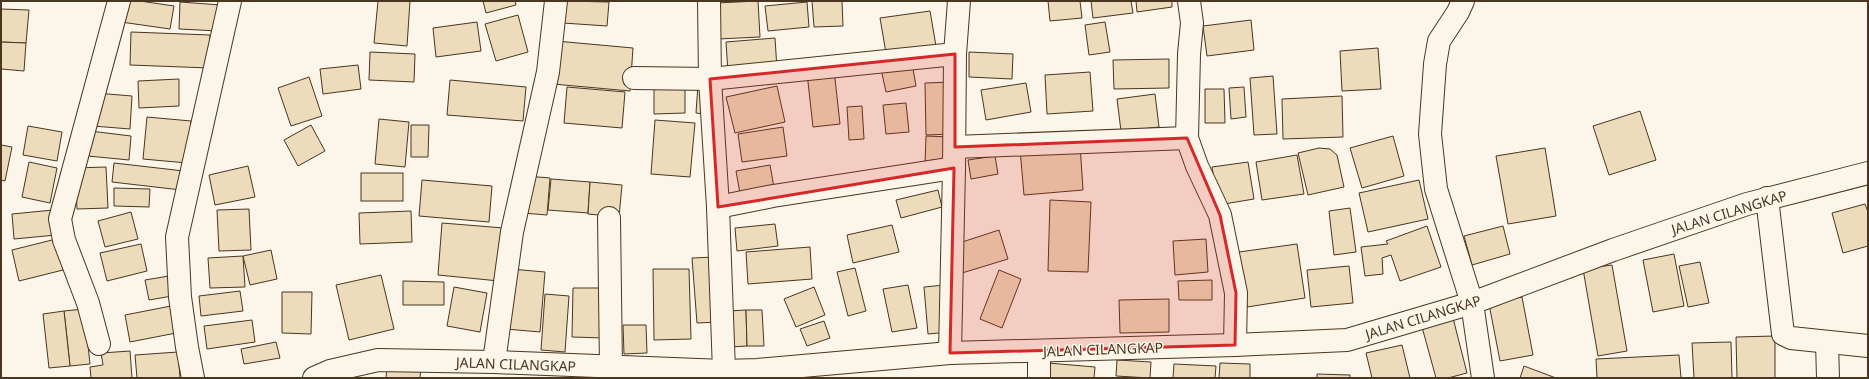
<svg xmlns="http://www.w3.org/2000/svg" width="1869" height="379" viewBox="0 0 1869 379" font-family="'Noto Sans',sans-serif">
  <rect width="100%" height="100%" fill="#fbf6e9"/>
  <g fill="#ecdcbc" stroke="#4a3520">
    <path d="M124 1H140L174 6 170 29 121 22Z"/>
    <path d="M378 1H410L407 46 374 43Z"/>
    <path d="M483 1H515L516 5 486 13Z"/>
    <path d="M565 1 609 2 607 26 563 23Z"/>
    <path d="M758 1 760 37 718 39 716 3Z"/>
    <path d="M812 1H842L843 26 814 27Z"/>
    <path d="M1048 1H1080L1082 18 1050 21Z"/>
    <path d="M1091 1H1131L1133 13 1093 18Z"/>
    <path d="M1136 1H1172V7L1137 12Z"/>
    <path d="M180 2 221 5 219 31 179 29Z"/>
    <path d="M807 2 809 27 768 31 765 6Z"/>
    <path d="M1 9 29 10 26 43 1 42Z"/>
    <path d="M930 11 936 46 886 53 880 18Z"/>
    <path d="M518 15 528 52 496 61 485 24Z"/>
    <path d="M1251 20 1254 50 1207 56 1203 26Z"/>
    <path d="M477 22 481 51 436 57 433 28Z"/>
    <path d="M1105 22 1110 52 1089 55 1085 25Z"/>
    <path d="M131 32 210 35 209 68 130 65Z"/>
    <path d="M775 38 777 69 728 73 726 42Z"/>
    <path d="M556 41 633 48 630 91 553 84Z"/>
    <path d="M1 42 26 43 24 71 1 69Z"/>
    <path d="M1378 48 1381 89 1342 91 1340 51Z"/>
    <path d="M370 52 415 54 414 82 369 80Z"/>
    <path d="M969 52 1013 54 1012 79 969 77Z"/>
    <path d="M1169 59V88L1114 89 1113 60Z"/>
    <path d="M912 63 916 86 886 92 881 69Z"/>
    <path d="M358 65 361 89 323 94 320 69Z"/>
    <path d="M834 70 840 124 813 127 807 73Z"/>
    <path d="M1090 72 1093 111 1047 114 1045 75Z"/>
    <path d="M1273 76 1277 134 1254 135 1250 78Z"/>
    <path d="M309 77 322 116 291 126 278 88Z"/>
    <path d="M179 79V106L139 108 138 81Z"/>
    <path d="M450 80 526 87 523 121 447 115Z"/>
    <path d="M685 80V113L654 114V81Z"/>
    <path d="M952 82 953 134 926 135 925 83Z"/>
    <path d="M1026 83 1031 112 986 120 981 90Z"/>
    <path d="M698 84 707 85 704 114 696 113Z"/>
    <path d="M777 86 785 122 735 133 726 97Z"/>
    <path d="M567 87 625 92 622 128 564 123Z"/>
    <path d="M1244 87 1246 117 1231 119 1229 88Z"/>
    <path d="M1205 89H1224L1225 123H1205Z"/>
    <path d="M96 93 132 96 130 129 93 126Z"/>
    <path d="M1155 94 1159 127 1121 131 1117 99Z"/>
    <path d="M1342 96 1343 137 1283 139 1282 99Z"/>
    <path d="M906 103 909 132 886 134 883 105Z"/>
    <path d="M862 106 864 139 849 140 847 107Z"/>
    <path d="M1640 111 1656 160 1609 175 1593 126Z"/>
    <path d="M147 117 191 121 187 163 143 159Z"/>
    <path d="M379 119 409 122 405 167 375 164Z"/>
    <path d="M655 120 695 123 690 177 651 174Z"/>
    <path d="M311 125 325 151 298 166 284 140Z"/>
    <path d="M411 125H429L428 157H411Z"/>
    <path d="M28 126 62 132 57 161 23 155Z"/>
    <path d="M783 127 787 156 742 162 738 134Z"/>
    <path d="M90 131 131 136 129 160 88 156Z"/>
    <path d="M926 136 950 137 949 165 925 164Z"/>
    <path d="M1393 136 1404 176 1362 188 1350 148Z"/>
    <path d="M1080 144 1083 190 1024 195 1020 149Z"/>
    <path d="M1 145 12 147 5 181 1 180Z"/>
    <path d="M1319 148 1330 149 1337 155 1344 187 1308 195 1298 153Z"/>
    <path d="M1545 148 1556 216 1508 224 1496 156Z"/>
    <path d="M1297 155 1304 194 1262 200 1256 162Z"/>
    <path d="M995 156 998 174 971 179 968 160Z"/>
    <path d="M29 162 57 168 50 203 22 197Z"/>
    <path d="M1248 162 1254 199 1218 205 1212 167Z"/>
    <path d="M114 163 184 171 181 190 112 182Z"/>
    <path d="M770 165 775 193 741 199 736 171Z"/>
    <path d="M248 166 255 197 215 205 209 175Z"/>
    <path d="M106 167 108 208 77 209 75 168Z"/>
    <rect x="361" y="173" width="42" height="28"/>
    <path d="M526 176 550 178 547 215 523 213Z"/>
    <path d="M551 179 590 182 588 213 548 210Z"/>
    <path d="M422 180 492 186 489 222 419 216Z"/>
    <path d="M1419 180 1428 219 1368 232 1359 193Z"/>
    <path d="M590 182 622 185 619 217 588 214Z"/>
    <path d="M114 188 150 189 149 207 114 206Z"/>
    <path d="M938 190 942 207 901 218 896 200Z"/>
    <path d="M1050 200 1091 202 1088 272 1048 271Z"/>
    <path d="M1865 204 1868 212V246L1843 253 1832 213Z"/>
    <path d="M1350 208 1356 252 1334 255 1329 211Z"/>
    <path d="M249 209 251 250 219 251 217 210Z"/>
    <path d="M53 210 56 235 14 239 12 214Z"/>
    <path d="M411 211 412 242 360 244 359 213Z"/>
    <path d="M131 212 138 239 105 247 98 221Z"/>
    <path d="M442 223 504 228 499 281 438 275Z"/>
    <path d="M775 224 778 246 737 251 735 228Z"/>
    <path d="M892 225 899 252 853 263 847 235Z"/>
    <path d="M1427 226 1441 267 1400 281 1391 255 1382 258 1383 274 1365 276 1361 247 1388 244 1386 241Z"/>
    <path d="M1503 226 1510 254 1472 265 1464 236Z"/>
    <path d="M999 230 1008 259 962 273 953 245Z"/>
    <path d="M56 239 63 270 19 281 12 250Z"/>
    <path d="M1206 239 1208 272 1175 275 1173 241Z"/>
    <path d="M141 244 147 271 107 281 100 253Z"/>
    <path d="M1297 244 1305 298 1247 307 1239 252Z"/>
    <path d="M810 247 812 279 748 284 746 252Z"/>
    <path d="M271 250 277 279 250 285 243 256Z"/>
    <path d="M1674 254 1684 306 1653 312 1643 260Z"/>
    <path d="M243 256 245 287 210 288 208 258Z"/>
    <path d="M715 257 719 322 697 323 692 258Z"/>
    <path d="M1700 262 1709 303 1688 307 1679 266Z"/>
    <path d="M1612 265 1627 351 1598 356 1583 269Z"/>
    <path d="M1349 266 1353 303 1311 307 1307 270Z"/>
    <path d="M855 268 866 311 848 316 837 272Z"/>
    <path d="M511 269 545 272 540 332 506 329Z"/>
    <path d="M653 269H689L691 339 654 340Z"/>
    <path d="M999 270 1021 279 1002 328 980 319Z"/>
    <path d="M175 275 178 295 149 300 145 280Z"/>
    <path d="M381 275 394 329 349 340 336 285Z"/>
    <path d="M1212 280V300H1179L1178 281Z"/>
    <path d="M403 281 444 282V305H403Z"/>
    <path d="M908 285 917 328 892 332 883 289Z"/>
    <path d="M945 285 949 332 928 334 924 287Z"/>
    <path d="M454 287 487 293 480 332 447 326Z"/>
    <path d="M814 287 825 315 796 327 784 299Z"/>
    <path d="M573 288H605L604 338 572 337Z"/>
    <path d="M240 291 243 311 201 316 199 296Z"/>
    <path d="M282 292H312L311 334 282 333Z"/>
    <path d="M545 294 569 296 565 352 541 350Z"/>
    <path d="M1522 297 1533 355 1500 361 1489 304Z"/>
    <path d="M1169 299V332L1120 333 1119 300Z"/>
    <path d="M171 306 176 333 130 342 125 315Z"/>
    <path d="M84 309 90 364 70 366 64 311Z"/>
    <path d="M746 310 747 346 730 347 729 311Z"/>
    <path d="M746 310H762L764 346H747Z"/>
    <path d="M64 311 70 366 49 368 43 314Z"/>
    <path d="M1453 318 1467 373 1448 378H1436L1422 327Z"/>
    <path d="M252 320 255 342 207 349 204 326Z"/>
    <path d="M824 321 830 338 807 346 800 329Z"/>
    <path d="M623 325H646L647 353 624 354Z"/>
    <path d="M1775 336V378H1737L1736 337Z"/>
    <path d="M276 342 280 358 244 364 241 349Z"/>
    <path d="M1731 342 1732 378H1694L1692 343Z"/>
    <path d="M1402 345 1410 378H1372L1366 353Z"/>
    <path d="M130 351 132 378H91L90 367 103 365 101 353Z"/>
    <path d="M178 352 180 378H137L135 355Z"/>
    <path d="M1679 355 1681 378H1597L1596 359Z"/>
    <path d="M1117 360 1151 362 1150 378 1116 376Z"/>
    <path d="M1048 363 1095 367 1094 378H1047Z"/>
    <path d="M1220 363 1250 364V378H1219Z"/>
    <path d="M1174 364 1216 366 1215 378H1173Z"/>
    <path d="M387 365 421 367 420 378H386Z"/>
    <path d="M1524 366 1556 378H1520Z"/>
    <path d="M1317 374 1350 375V378H1317Z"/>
  </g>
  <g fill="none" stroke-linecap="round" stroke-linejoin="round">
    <defs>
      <g id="street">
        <path d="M709 1 710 79 718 207 724 371"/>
        <path d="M1189 1 1192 23 1189 54 1187 138 1197 166 1220 215 1236 293 1235 345"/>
        <path d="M1463 1 1458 12 1439 41 1435 64 1430 134 1436 189 1472 303 1483 378"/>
        <path d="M634 78 710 79 955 54"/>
        <path d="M955 147 1187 138"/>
        <path d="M1767 198 1783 334 1791 338 1868 346"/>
        <path d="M718 207 773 196 954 168"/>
        <path d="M609 218 611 367"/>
        <path d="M1827 342 1828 378"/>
        <path d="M99 344 88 303 64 240 60 219 119 1"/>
        <path d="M950 353 954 168 955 54 959 1"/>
        <path d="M494 362 512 232 548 72 556 1"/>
        <path d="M193 378 187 347 180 297 177 237 230 1"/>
        <path d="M1039 378V351"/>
      </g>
      <path id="secondary" d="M314 378 330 371 378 360 494 362 724 371 757 370 950 353 1235 345 1347 340 1472 303 1613 250 1747 204 1868 173"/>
    </defs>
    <use href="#street" stroke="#4a3520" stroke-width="24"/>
    <use href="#secondary" stroke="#4a3520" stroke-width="24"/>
    <use href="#street" stroke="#fbf6e9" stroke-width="22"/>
    <use href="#secondary" stroke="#fbf6e9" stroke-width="22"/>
  </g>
  <path fill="#d62828" fill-opacity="0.2" stroke="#d62828" stroke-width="3" stroke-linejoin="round" d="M955 54V147L1187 138 1220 215 1236 293 1235 345 950 353 954 168 718 207 710 79Z"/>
  <g text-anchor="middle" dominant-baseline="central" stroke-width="3" stroke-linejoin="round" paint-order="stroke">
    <g font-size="14" fill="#4a3520" stroke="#fbf6e9">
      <text transform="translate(1729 212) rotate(-17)">JALAN CILANGKAP</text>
      <text transform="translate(1423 317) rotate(-17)">JALAN CILANGKAP</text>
      <text transform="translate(1103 349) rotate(-2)">JALAN CILANGKAP</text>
      <text transform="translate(516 364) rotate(2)">JALAN CILANGKAP</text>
    </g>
  </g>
  <rect width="1869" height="379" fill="none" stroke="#4a3520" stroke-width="4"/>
</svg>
